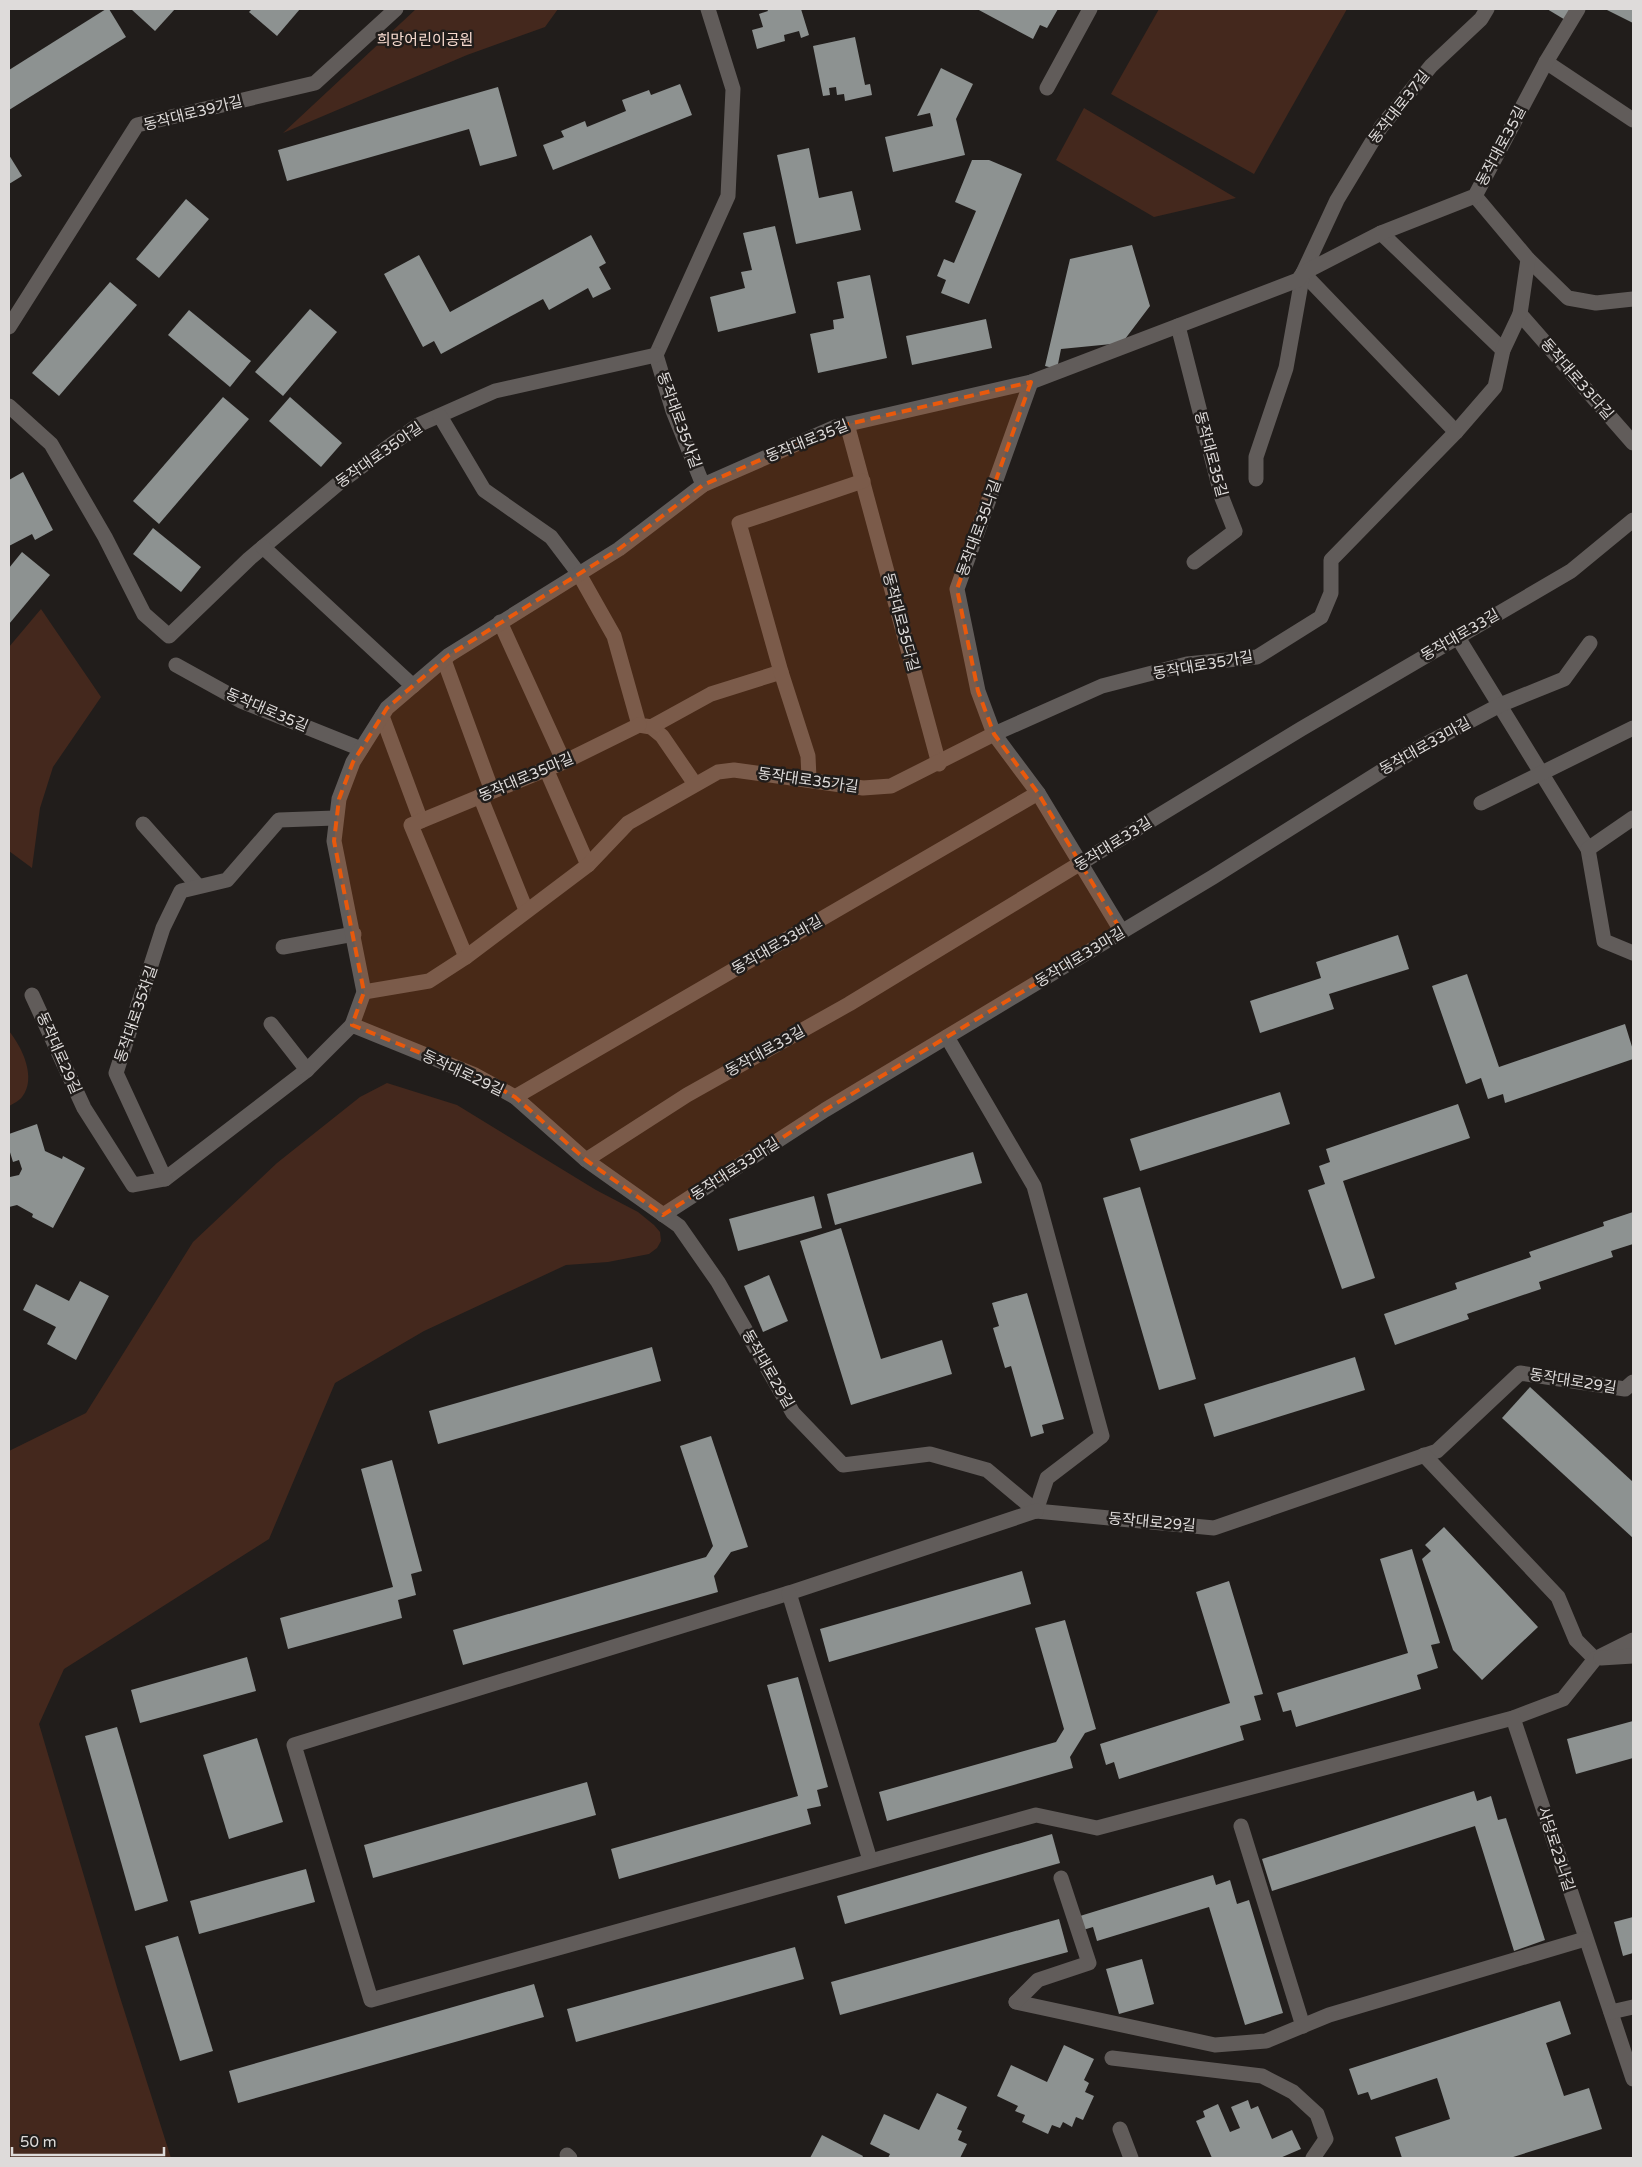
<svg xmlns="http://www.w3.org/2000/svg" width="1642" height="2167" viewBox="0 0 1642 2167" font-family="'Varela Round','Noto Sans KR',sans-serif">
  <rect width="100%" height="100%" fill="#211d1b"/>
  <g fill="#44281d">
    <path d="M416 9H558L545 27 467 55 283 133Z"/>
    <path d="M1159 9H1347L1254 174 1111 94Z"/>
    <path d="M1084 108 1236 198 1154 217 1056 160Z"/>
    <path d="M41 609 101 697 53 767 40 808 32 868 9 851V647Z"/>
    <path d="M9 1031C22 1047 37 1078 22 1097 19 1101 13 1104 9 1106Z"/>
    <path d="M387 1083 457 1105 596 1190 638 1212 654 1225 660 1232 661 1241 657 1248 649 1254 608 1262 566 1265 424 1331 335 1383 269 1539 64 1669 39 1724 118 1991 171 2158H9V1451L86 1413 193 1242 277 1163 360 1097Z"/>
  </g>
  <g fill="#8d9291">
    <path d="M106 9H109L126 37 9 110V70Z"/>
    <path d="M131 9H175L155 31Z"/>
    <path d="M252 9H300L277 36 249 12Z"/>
    <path d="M767 9H801L809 35 801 38 799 31 784 35 785 41 757 49 752 30 763 27 759 14 768 11Z"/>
    <path d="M977 9H1058L1047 28 1040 25 1033 39Z"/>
    <path d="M1547 9H1573L1567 21Z"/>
    <path d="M1605 9H1633V23Z"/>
    <path d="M855 37 865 85 870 84 872 95 845 101 844 94 837 95 836 87 829 88 830 95 823 96 813 46Z"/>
    <path d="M941 68 973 84 956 119 965 155 893 172 885 137 933 126 930 113 917 116Z"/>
    <path d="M680 84 692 115 553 170 543 145 564 137 561 131 585 121 587 127 626 111 622 100 649 90 651 95Z"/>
    <path d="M498 87 517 156 480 166 469 129 287 181 278 150Z"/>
    <path d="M809 148 819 198 852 191 861 230 796 244 777 155Z"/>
    <path d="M9 155 22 176 9 184Z"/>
    <path d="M972 160H989L1022 174 969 304 941 293 946 280 937 276 944 259 954 263 976 211 955 202Z"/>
    <path d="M186 199 209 219 159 278 136 259Z"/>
    <path d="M775 226 796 313 718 332 710 297 745 288 741 272 752 270 743 233Z"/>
    <path d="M591 235 606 263 599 267 611 289 593 298 588 288 549 310 543 299 441 354 434 341 423 347 384 274 419 255 450 312Z"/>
    <path d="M1132 245 1150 306 1122 343 1061 349 1057 369 1045 366 1070 259Z"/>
    <path d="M870 275 887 358 818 373 810 334 834 329 833 320 844 318 837 282Z"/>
    <path d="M110 282 137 305 59 396 32 373Z"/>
    <path d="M310 309 337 332 283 396 255 372Z"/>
    <path d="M189 310 251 361 230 387 168 335Z"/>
    <path d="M986 319 992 348 912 365 906 336Z"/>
    <path d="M223 397 249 419 159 524 133 501Z"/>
    <path d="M290 397 342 443 321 467 269 421Z"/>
    <path d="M23 472 53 530 35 540 32 534 9 546V480Z"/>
    <path d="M153 528 201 567 181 592 133 554Z"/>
    <path d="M22 552 50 575 9 624V568Z"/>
    <path d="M1398 935 1409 969 1329 994 1334 1009 1260 1033 1250 1001 1321 978 1316 962Z"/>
    <path d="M1467 974 1499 1067 1625 1024 1633 1050V1059L1505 1103 1503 1094 1488 1099 1481 1078 1466 1084 1432 986Z"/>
    <path d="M1280 1092 1290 1124 1140 1171 1130 1139Z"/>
    <path d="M1458 1104 1470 1138 1343 1181 1375 1278 1342 1289 1308 1190 1325 1184 1319 1166 1330 1162 1326 1149Z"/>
    <path d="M37 1124 45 1151 62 1159 63 1156 85 1168 53 1228 32 1217 33 1214 17 1205 9 1207V1174L10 1177 19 1175 22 1169 19 1160 13 1162 9 1149V1134Z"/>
    <path d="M973 1152 982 1183 835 1225 827 1194Z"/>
    <path d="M1140 1187 1196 1379 1159 1390 1103 1198Z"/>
    <path d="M814 1196 822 1228 738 1251 729 1219Z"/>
    <path d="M1633 1212V1244L1611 1251 1613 1257 1539 1282 1541 1289 1467 1314 1469 1319 1395 1345 1384 1314 1457 1289 1455 1283 1531 1257 1529 1252 1604 1226 1603 1222Z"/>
    <path d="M841 1228 881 1359 942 1340 952 1374 851 1405 800 1241Z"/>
    <path d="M769 1275 788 1321 763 1332 744 1286Z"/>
    <path d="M80 1281 109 1296 76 1360 47 1344 56 1327 23 1310 36 1284 69 1301Z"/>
    <path d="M1027 1293 1064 1419 1042 1425 1044 1433 1031 1437 1011 1366 1005 1368 993 1328 999 1326 992 1303Z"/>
    <path d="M652 1347 661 1381 438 1444 429 1411Z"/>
    <path d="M1355 1357 1365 1390 1214 1437 1204 1404Z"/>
    <path d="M1530 1387 1633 1482V1538L1502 1418Z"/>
    <path d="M711 1436 748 1547 731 1552 714 1576 718 1592 463 1665 453 1630 706 1557 713 1546 680 1446Z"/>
    <path d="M392 1460 422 1571 411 1574 416 1595 398 1600 402 1618 288 1649 280 1618 393 1587 361 1469Z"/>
    <path d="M1444 1527 1538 1627 1482 1680 1453 1650 1422 1559 1431 1551 1425 1545Z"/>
    <path d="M1412 1549 1440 1643 1431 1645 1438 1668 1417 1675 1421 1689 1296 1727 1291 1710 1283 1712 1277 1693 1408 1653 1380 1559Z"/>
    <path d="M1022 1571 1031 1604 829 1662 820 1629Z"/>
    <path d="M1229 1581 1263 1694 1254 1696 1261 1720 1240 1726 1244 1740 1119 1779 1114 1762 1106 1765 1100 1744 1230 1703 1196 1592Z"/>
    <path d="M1065 1620 1096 1729 1085 1733 1070 1757 1073 1768 887 1821 879 1792 1056 1742 1064 1729 1035 1628Z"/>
    <path d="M247 1657 256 1691 140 1723 131 1690Z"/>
    <path d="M798 1677 828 1787 817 1790 821 1806 807 1809 811 1824 619 1879 611 1849 798 1796 767 1685Z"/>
    <path d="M1633 1721V1758L1576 1774 1567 1739Z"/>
    <path d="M117 1727 168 1901 135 1911 85 1736Z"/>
    <path d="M257 1738 283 1822 229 1839 203 1755Z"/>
    <path d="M587 1782 596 1815 373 1878 364 1845Z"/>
    <path d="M1474 1791 1477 1801 1491 1796 1498 1820 1506 1818 1545 1940 1514 1951 1475 1826 1272 1891 1262 1859Z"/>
    <path d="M1052 1834 1060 1863 845 1924 837 1896Z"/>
    <path d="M306 1869 315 1902 199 1934 190 1901Z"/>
    <path d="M1213 1875 1216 1885 1230 1880 1237 1904 1249 1900 1283 2013 1245 2025 1209 1907 1097 1941 1093 1927 1083 1930 1080 1916Z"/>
    <path d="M1633 1917V1953L1623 1956 1614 1922Z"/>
    <path d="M1059 1919 1068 1952 840 2015 831 1982Z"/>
    <path d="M178 1936 213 2051 180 2061 145 1946Z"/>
    <path d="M795 1947 804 1979 576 2042 567 2009Z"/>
    <path d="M1142 1959 1154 2004 1119 2014 1106 1969Z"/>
    <path d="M534 1984 544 2017 238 2103 229 2071Z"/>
    <path d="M1560 2001 1571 2034 1546 2043 1564 2096 1589 2088 1602 2129 1510 2158H1402L1395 2137 1450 2119 1437 2078 1371 2100 1368 2092 1358 2095 1349 2069Z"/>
    <path d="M1064 2045 1094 2059 1084 2080 1089 2083 1085 2092 1094 2096 1083 2120 1076 2117 1072 2127 1063 2122 1060 2128 1052 2125 1048 2134 1022 2122 1025 2115 1015 2111 1018 2106 997 2096 1011 2065 1047 2082Z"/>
    <path d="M937 2093 967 2107 957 2129 962 2131 958 2140 967 2144 960 2158H888L890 2154 870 2144 884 2114 919 2130Z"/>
    <path d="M1248 2100 1251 2109 1258 2106 1272 2139 1292 2130 1301 2149 1280 2158H1212L1196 2121 1205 2117 1203 2111 1218 2104 1230 2132 1240 2128 1231 2107Z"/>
    <path d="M822 2135 863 2156 862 2158H810Z"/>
  </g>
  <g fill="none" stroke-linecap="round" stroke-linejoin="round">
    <g stroke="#615c5a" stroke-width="15">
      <path d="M1546 62 1633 120"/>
      <path d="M1047 88 1090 9"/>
      <path d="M1381 233 1503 350"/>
      <path d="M1528 259 1568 298 1596 303 1633 299"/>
      <path d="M1303 273 1456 432"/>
      <path d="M1520 314 1633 443"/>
      <path d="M1178 326 1222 498 1235 531 1194 562"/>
      <path d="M9 327 137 125 315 83 396 9"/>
      <path d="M656 355 728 196 733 89 708 9"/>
      <path d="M656 355 673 411 703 485"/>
      <path d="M1031 382 957 589 978 691 994 734 1038 793 1122 932"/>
      <path d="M9 406 51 444 105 537 144 614 169 636 249 559 339 483 418 425 495 391 656 355"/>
      <path d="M440 416 484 490 551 537 579 574 614 636 639 725 651 727 662 736 695 784"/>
      <path d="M847 424 939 764"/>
      <path d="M1256 479V457L1286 368 1303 273 1337 200 1381 127 1431 66 1481 19 1487 9"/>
      <path d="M263 547 413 686"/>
      <path d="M500 622 564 762"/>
      <path d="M1457 636 1588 849 1604 941 1633 953"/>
      <path d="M444 660 492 791"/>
      <path d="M176 665 241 701 361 749"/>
      <path d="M382 716 421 821"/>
      <path d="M651 727 711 694 781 672"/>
      <path d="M546 769 588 865"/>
      <path d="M809 778 808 756 781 672 739 523 863 481"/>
      <path d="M480 796 526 910"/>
      <path d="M1481 803 1633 728"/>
      <path d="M143 824 198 886"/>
      <path d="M1588 849 1633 818"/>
      <path d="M283 947 354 934"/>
      <path d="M466 957 411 825 564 762 639 725"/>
      <path d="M364 992 429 981 466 957 588 865 628 823 718 772 734 770 863 788 891 786 994 734 1102 686 1187 664 1257 657 1321 617 1331 593V560L1456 432 1495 387 1503 350 1520 314 1528 259 1475 196"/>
      <path d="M32 995 84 1108 133 1185 165 1179 307 1070 352 1025 475 1075 515 1097 586 1160 679 1226 718 1282 793 1413 843 1465 930 1454 987 1470 1036 1511 1214 1528 1437 1451 1520 1373 1625 1389 1633 1382"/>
      <path d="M271 1024 307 1070"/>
      <path d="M352 1025 364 992 334 841 339 799 353 762 387 708 449 655 619 549 703 485 835 427 1031 382 1298 280 1303 273 1381 233 1475 196 1546 62 1578 9"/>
      <path d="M947 1037 1034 1186 1102 1436 1047 1478 1036 1511"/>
      <path d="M515 1097 1038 793"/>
      <path d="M586 1160 687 1095 849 1004 1301 729 1571 571 1633 520"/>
      <path d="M165 1179 116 1073 163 928 181 891 227 880 279 820 335 818"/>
      <path d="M663 1215 825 1110 1213 877 1415 750 1500 705 1564 679 1590 643"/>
      <path d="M1424 1455 1558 1597 1576 1640 1595 1659"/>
      <path d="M1036 1511 789 1593 294 1745 371 2000 1036 1815 1097 1828 1513 1718 1563 1699 1595 1659 1633 1640"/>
      <path d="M789 1593 870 1860"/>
      <path d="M1601 1658 1633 1656"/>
      <path d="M1513 1718 1633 2079"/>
      <path d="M1241 1826 1303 2026"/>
      <path d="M1016 2002 1215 2045 1266 2041 1329 2015 1585 1939"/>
      <path d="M1016 2002 1038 1980 1089 1963 1061 1878"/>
      <path d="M1611 2012 1633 2007"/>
      <path d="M1112 2058 1262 2076 1293 2092 1317 2114 1326 2139 1313 2158"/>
      <path d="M1120 2129 1131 2158"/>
      <path d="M567 2155 570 2158"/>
    </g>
  </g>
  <path fill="#e8590c" fill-opacity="0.2" stroke="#e8590c" stroke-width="4" stroke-dasharray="10 6" stroke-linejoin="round" d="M1031 382 957 589 978 691 994 734 1038 793 1122 932 825 1110 663 1215 586 1160 515 1097 475 1075 352 1025 364 992 334 841 339 799 353 762 387 708 449 655 619 549 703 485 835 427Z"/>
  <g text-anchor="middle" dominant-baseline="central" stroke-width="5" stroke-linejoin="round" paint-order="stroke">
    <g font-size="15" fill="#f8dbd0" stroke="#211d1b">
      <text x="425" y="40">희망어린이공원</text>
    </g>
    <g font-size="15" fill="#dedbda" stroke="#211d1b">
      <text transform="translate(1399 107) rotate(-52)">동작대로37길</text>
      <text transform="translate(193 113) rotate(-14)">동작대로39가길</text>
      <text transform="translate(1501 146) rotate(-62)">동작대로35길</text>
      <text transform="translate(1577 379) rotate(49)">동작대로33다길</text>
      <text transform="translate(679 420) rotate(70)">동작대로35사길</text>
      <text transform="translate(807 441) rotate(-22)">동작대로35길</text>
      <text transform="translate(1211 454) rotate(75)">동작대로35길</text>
      <text transform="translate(379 455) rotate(-35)">동작대로35아길</text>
      <text transform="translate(979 528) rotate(-70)">동작대로35나길</text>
      <text transform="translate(901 622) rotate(75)">동작대로35다길</text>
      <text transform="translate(1460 635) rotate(-30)">동작대로33길</text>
      <text transform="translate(1203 665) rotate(-10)">동작대로35가길</text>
      <text transform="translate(267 710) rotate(23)">동작대로35길</text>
      <text transform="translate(1425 746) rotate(-29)">동작대로33마길</text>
      <text transform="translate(526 777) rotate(-23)">동작대로35마길</text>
      <text transform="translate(808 780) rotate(8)">동작대로35가길</text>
      <text transform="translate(1113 844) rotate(-32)">동작대로33길</text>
      <text transform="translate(777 945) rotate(-30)">동작대로33바길</text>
      <text transform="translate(1080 957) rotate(-31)">동작대로33마길</text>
      <text transform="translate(136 1014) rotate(-71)">동작대로35차길</text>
      <text transform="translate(765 1051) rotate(-29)">동작대로33길</text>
      <text transform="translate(59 1053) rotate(66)">동작대로29길</text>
      <text transform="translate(463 1073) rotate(25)">동작대로29길</text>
      <text transform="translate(735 1169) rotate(-33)">동작대로33마길</text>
      <text transform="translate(768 1369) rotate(60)">동작대로29길</text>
      <text transform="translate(1573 1381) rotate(9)">동작대로29길</text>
      <text transform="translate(1152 1522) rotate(5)">동작대로29길</text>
      <text transform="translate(1556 1849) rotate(72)">사당로23나길</text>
    </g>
  </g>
  <rect width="1642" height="2167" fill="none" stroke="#dedbda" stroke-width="20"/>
  <path d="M12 2147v8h152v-8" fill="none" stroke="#dedbda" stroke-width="2.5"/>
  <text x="20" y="2147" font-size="15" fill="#dedbda" stroke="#211d1b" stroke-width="4" paint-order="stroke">50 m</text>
</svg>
